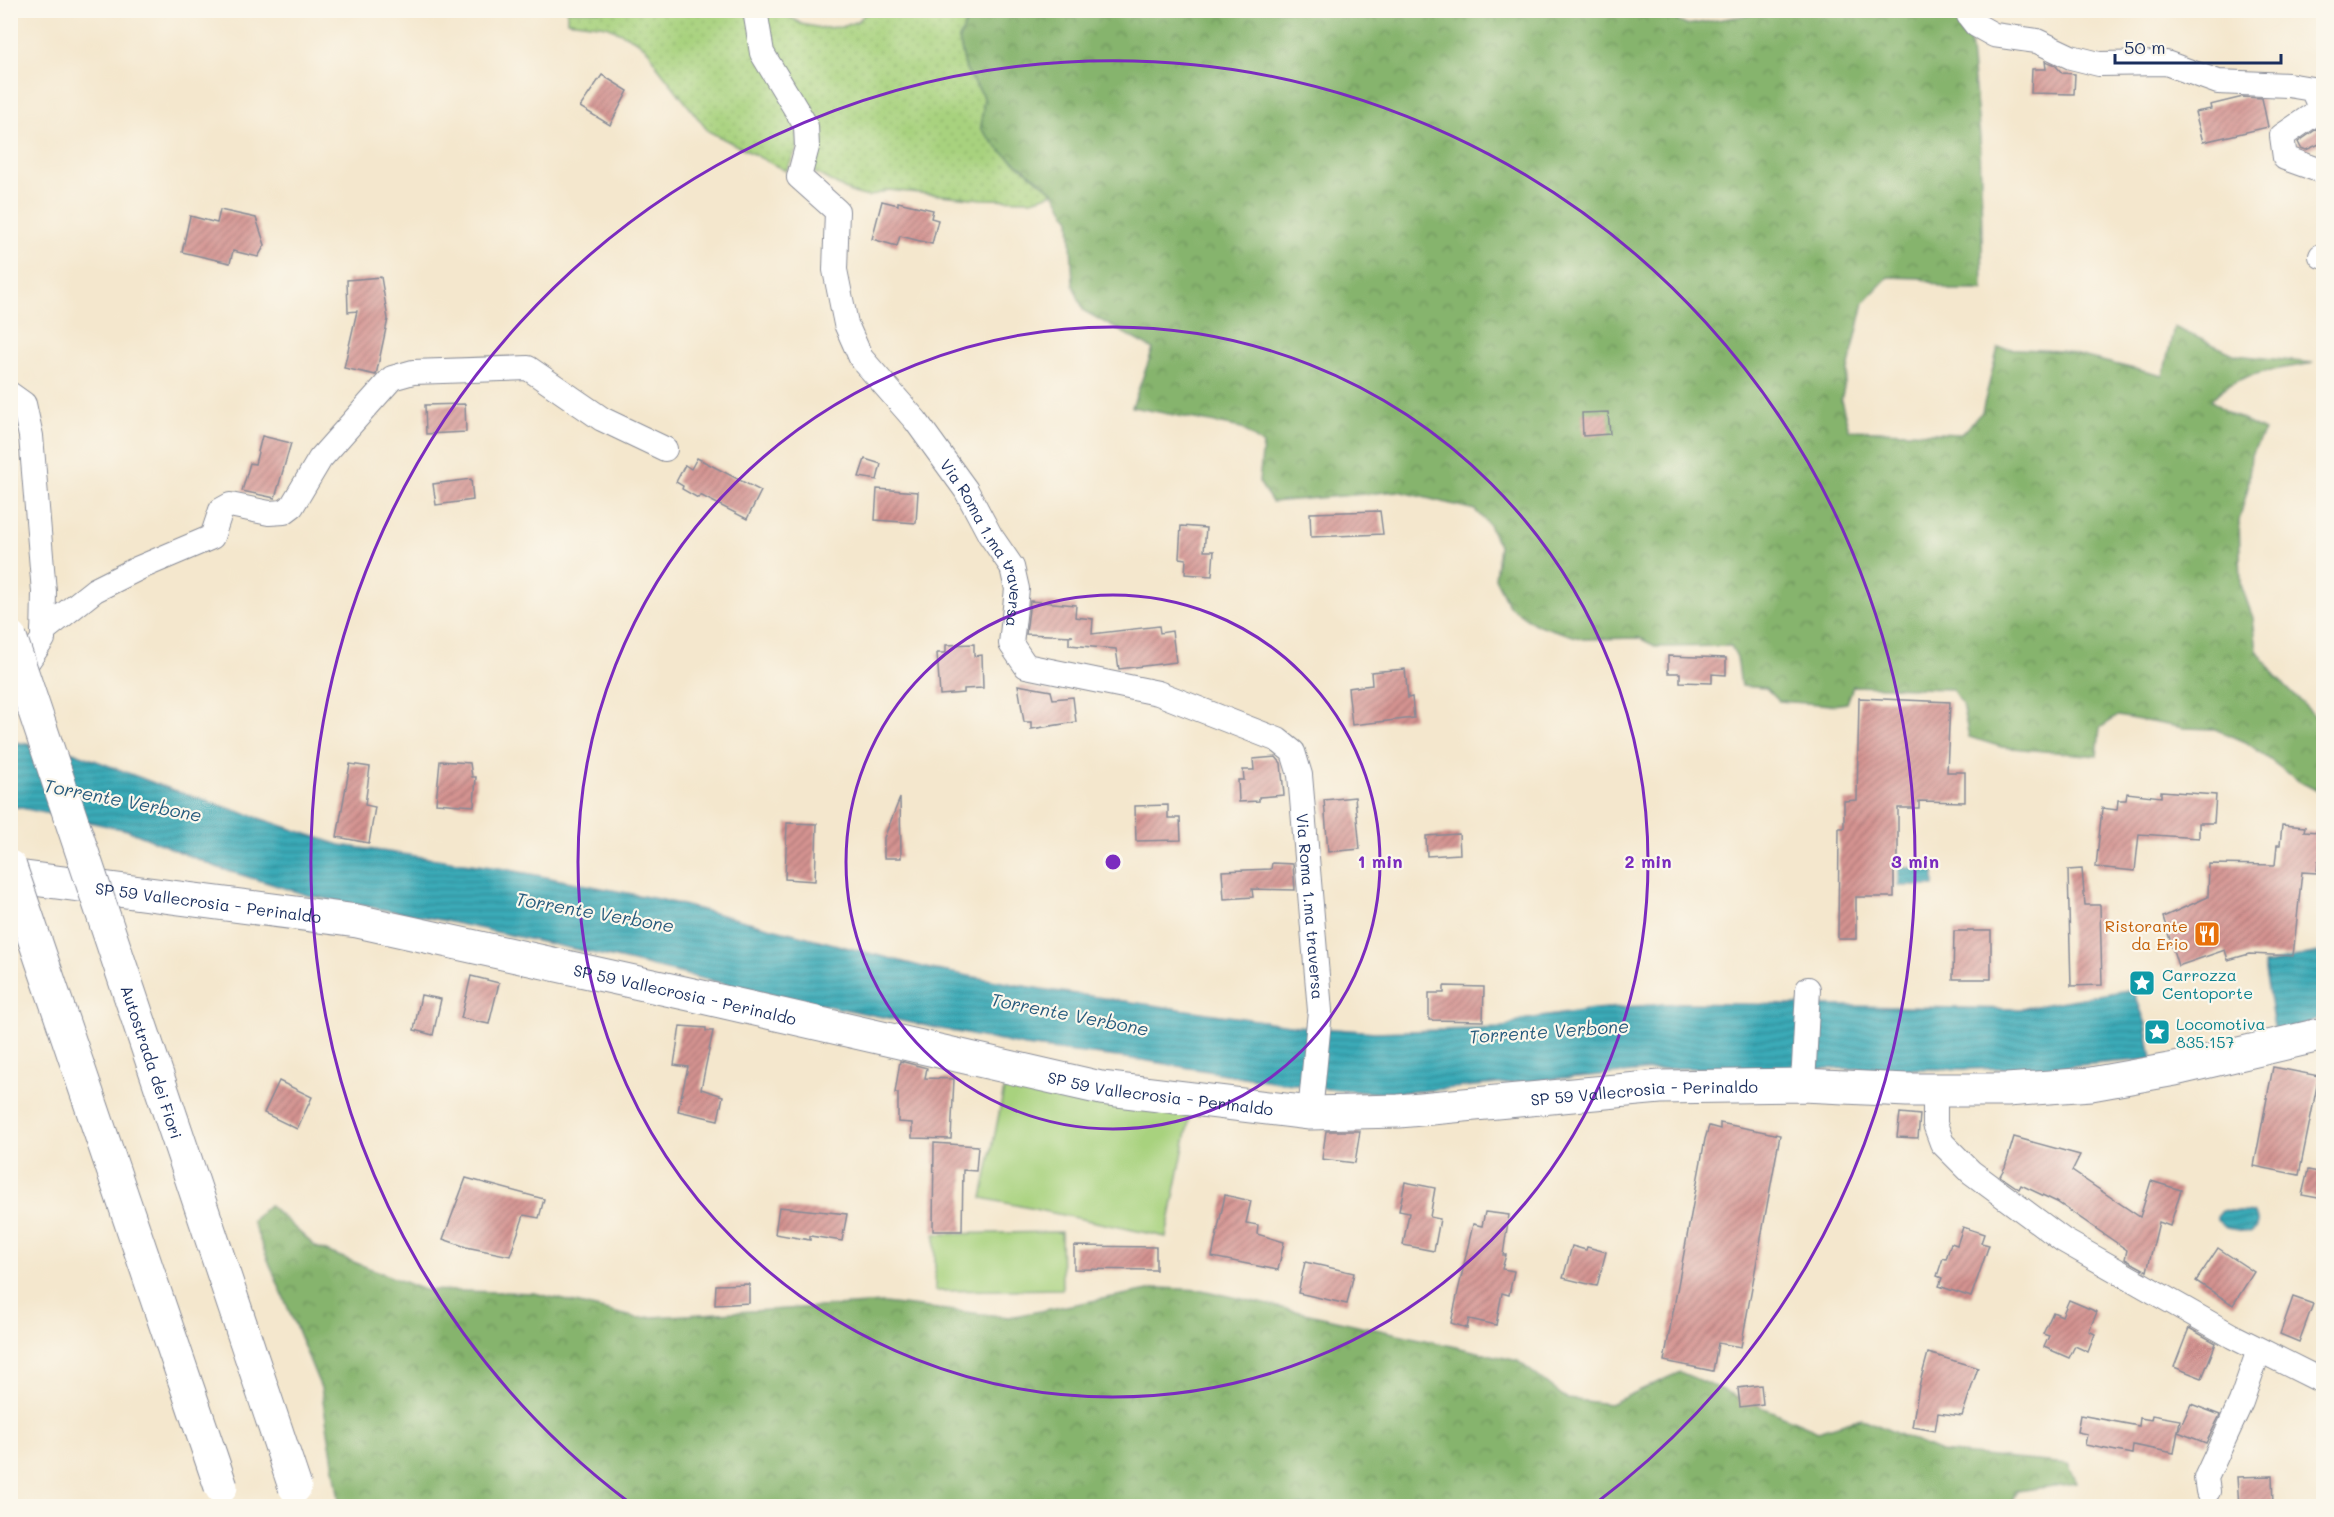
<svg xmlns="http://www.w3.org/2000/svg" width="2334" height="1517" viewBox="0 0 2334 1517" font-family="Mali,sans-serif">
  <defs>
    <pattern id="grass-dots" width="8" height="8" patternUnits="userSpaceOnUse" patternTransform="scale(1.5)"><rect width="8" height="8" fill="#a8d27e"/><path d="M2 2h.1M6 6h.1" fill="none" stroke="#90b56f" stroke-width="1.8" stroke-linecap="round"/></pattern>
    <pattern id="forest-crowns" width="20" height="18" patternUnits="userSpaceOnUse" patternTransform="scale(1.5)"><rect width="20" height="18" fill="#86b46d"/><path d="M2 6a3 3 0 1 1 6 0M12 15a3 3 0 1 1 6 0" fill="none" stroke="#6d935d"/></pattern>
    <pattern id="water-rules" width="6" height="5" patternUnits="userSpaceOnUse" patternTransform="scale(1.5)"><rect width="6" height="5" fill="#3aaab7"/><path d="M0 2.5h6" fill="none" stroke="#308b98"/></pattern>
    <pattern id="building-hatch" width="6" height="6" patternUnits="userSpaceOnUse" patternTransform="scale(1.5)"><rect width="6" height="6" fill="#d49390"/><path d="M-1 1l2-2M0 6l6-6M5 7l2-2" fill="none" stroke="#ab7879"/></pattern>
  </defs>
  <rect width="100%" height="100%" fill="#fbf7ec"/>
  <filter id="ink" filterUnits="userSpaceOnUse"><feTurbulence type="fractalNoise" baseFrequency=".0167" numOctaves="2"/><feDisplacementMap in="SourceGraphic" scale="12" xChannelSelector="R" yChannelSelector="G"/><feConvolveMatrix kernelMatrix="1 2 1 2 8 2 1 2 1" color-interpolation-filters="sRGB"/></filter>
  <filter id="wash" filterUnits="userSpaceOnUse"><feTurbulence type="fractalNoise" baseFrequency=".008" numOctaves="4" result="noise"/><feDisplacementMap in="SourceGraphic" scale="24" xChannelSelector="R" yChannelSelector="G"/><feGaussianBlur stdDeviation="1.35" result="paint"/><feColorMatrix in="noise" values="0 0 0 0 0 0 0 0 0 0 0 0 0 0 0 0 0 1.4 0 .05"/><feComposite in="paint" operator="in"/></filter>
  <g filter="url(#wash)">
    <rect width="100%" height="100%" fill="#f4e7cd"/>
    <g fill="url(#grass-dots)" stroke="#62806e" stroke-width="1.5">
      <path d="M567 11H745L798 129V147L786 171 708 131 657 66 649 51 637 41 607 26 567 21Z"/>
      <path d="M761 11H781L801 24 821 28 842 27 858 21 868 11H972L959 39 966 70 984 97 981 129 1002 152 1054 193 1032 200 982 199 888 190 868 197 850 192 812 171 811 151 820 138 821 130 771 59Z"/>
    </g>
    <g fill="url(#forest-crowns)" stroke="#507266" stroke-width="1.5">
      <path d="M972 10H1658L1686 25 1748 15 1751 11H1956L1959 23 1970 41 1980 138 1983 290H1950L1920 278 1888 277 1864 302 1841 400 1849 430 1961 434 1982 412 1998 348 2061 351 2163 376 2174 327 2236 355 2313 363C2278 370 2234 372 2211 400L2225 411 2264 431 2251 455 2248 488 2239 520 2241 585 2253 618 2257 650 2275 676 2323 724V794L2299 781 2247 743 2215 729 2184 728 2118 716 2100 728 2097 756 2002 747 1969 737 1962 704 1952 689 1853 686 1847 703 1832 705 1779 701 1766 688 1741 686 1737 657 1731 646 1657 647 1639 638 1583 639 1535 624 1509 606 1495 578 1499 546 1489 525 1475 510 1398 491 1272 502 1259 482 1263 445 1242 428 1132 407 1153 349 1084 311 1073 285 1070 220 1054 192 1002 152 981 129 984 97 966 70 959 39Z"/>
      <path d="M269 1205 316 1247 424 1290 534 1293 637 1318 884 1303 1009 1317 1159 1288 1202 1290 1518 1361 1567 1399 1610 1404 1680 1372 1818 1431 1861 1418 1940 1452 2068 1464 2077 1483 2017 1491 2009 1506H340L321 1388 252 1221Z"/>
    </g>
    <g fill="#a8d27e" stroke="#62806e" stroke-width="1.5">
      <path d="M1006 1079 1190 1116 1166 1237 982 1198Z"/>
      <path d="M1061 1232 1062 1289 935 1291V1234Z"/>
    </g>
    <g fill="url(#water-rules)" stroke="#2a6c8a" stroke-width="1.5">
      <path d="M10 741 73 752 162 786 340 845 505 869 663 900 931 969 1041 989 1297 1026 1375 1032 1502 1028 1521 1020 1594 1009 1679 1003 2019 1009 2133 989 2146 1024 2152 1059 2056 1067 1965 1069 1679 1068 1386 1094 1329 1089 1249 1078 1142 1060 1025 1046 750 990 629 961 436 919 310 896 219 868 127 830 11 806Z"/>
      <rect x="1899" y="868" width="35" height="18"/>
      <path d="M2323 952V1018L2275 1033 2264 964Z"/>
      <path d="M2222 1210 2253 1213 2257 1219V1227L2250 1232 2226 1228 2217 1220V1216Z"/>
    </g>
    <g id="blocks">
      <g fill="url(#building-hatch)">
        <path d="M2045 61 2055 65 2062 73 2075 74 2074 94 2031 93 2032 69H2046Z"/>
        <path d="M602 75 628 91 610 125 580 107Z"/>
        <path d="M2243 97 2262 98 2268 127 2203 142 2195 112 2211 109 2210 105Z"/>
        <path d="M2324 124V142L2306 150 2301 148 2298 142Z"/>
        <path d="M882 201 898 205V202L933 210 931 218 938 220 932 244 900 236 897 246 872 239Z"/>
        <path d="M220 210 256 218 265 245 258 257 233 251 230 263 182 252 190 216 217 223Z"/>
        <path d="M381 277 388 319 376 375 344 368 357 311 348 312 347 280Z"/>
        <path d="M465 404 466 432 426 434 425 405Z"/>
        <path d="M1608 412 1610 434 1583 436 1582 413Z"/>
        <path d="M262 436 291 443 275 498 242 491 250 463 255 464Z"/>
        <path d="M697 458 761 491 747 519 700 495 698 498 682 489 683 486 676 482 685 465 691 469Z"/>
        <path d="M865 459 881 464 877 480 859 477Z"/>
        <path d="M471 479 473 500 436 505 433 484Z"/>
        <path d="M877 489 918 492 916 523 875 520Z"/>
        <path d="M1380 511 1383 534 1311 537 1310 513Z"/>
        <path d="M1181 526 1206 528 1204 551H1214L1212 576 1185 574 1186 559 1179 558Z"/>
        <path d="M1030 601 1076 605 1075 617 1093 619 1092 634 1159 626 1160 633 1172 631 1176 662 1119 669 1116 649 1069 645V637L1073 636 1026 634Z"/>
        <path d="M974 644V656L982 655 983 688 964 689V693L940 695 937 653H946V645Z"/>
        <path d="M1668 656 1726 658V675L1712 674V683L1680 682V673H1668Z"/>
        <path d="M1405 669 1408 698 1412 697 1414 718 1352 725 1348 688 1372 685 1371 672Z"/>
        <path d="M1018 685 1051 691 1053 699 1073 697 1076 722 1031 729V722H1024Z"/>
        <path d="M1859 698 1950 702 1947 772H1965V802L1919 801V808H1898V860L1894 861V897H1856V939H1838L1839 828H1844V801L1857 800Z"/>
        <path d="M1276 757 1281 763 1284 795 1259 797V801L1239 802 1238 780H1244L1243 770H1254L1253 759Z"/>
        <path d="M440 761 470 763 472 777H476L474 806 436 803Z"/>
        <path d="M350 764 370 767 365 805 375 807 369 843 337 837Z"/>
        <path d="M2161 791 2216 795 2214 823H2199V838L2139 834 2135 871 2096 867 2102 808 2117 810 2118 800H2126L2127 793 2161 797Z"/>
        <path d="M1355 797 1360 849 1328 852 1324 800Z"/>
        <path d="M900 798 901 858H884V838Z"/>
        <path d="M1168 805V818H1180L1181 840 1136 841 1135 806Z"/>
        <path d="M787 823 817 824 815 881 785 879Z"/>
        <path d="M2282 825 2305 827 2304 831 2319 832 2318 839H2324V861H2318L2317 873 2302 872 2293 956 2249 954 2228 960 2225 950 2178 966 2163 917 2208 897 2209 864 2275 865 2277 845H2280Z"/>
        <path d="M1459 834 1460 854 1427 856 1426 836Z"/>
        <path d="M1272 863 1293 864 1295 890 1252 889 1253 897 1224 899 1222 871 1271 869Z"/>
        <path d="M2082 869 2085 905H2100L2102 985 2071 986 2068 870Z"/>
        <path d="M1954 931H1991V979H1953Z"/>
        <path d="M471 976 499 983 489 1024 461 1018Z"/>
        <path d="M1444 986 1484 987 1483 1021 1429 1020V993H1444Z"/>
        <path d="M421 995 441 999 433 1035 414 1030Z"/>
        <path d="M680 1026 706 1028V1031H713L701 1089 723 1096 718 1120 678 1111 688 1067 674 1065Z"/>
        <path d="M900 1061 927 1068 925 1078 954 1079 951 1139 912 1138V1123L898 1122V1093H895Z"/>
        <path d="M2273 1067 2319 1076 2299 1175 2254 1166Z"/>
        <path d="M279 1081 312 1097 297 1129 264 1113Z"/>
        <path d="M1900 1113 1920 1115 1918 1138 1897 1137Z"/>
        <path d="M1720 1123 1780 1135 1741 1347 1718 1343 1713 1371 1664 1361 1705 1139 1709 1126 1720 1129Z"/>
        <path d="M1326 1131H1360L1355 1163 1322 1159Z"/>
        <path d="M2014 1137 2080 1155 2072 1171 2140 1217 2151 1181 2181 1190 2170 1226 2159 1222 2147 1271 2125 1259 2127 1250 2057 1202 2021 1185 2019 1189 2000 1176 2005 1167Z"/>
        <path d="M934 1143 978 1146 976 1171 963 1170 962 1231H933Z"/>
        <path d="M2308 1170 2324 1173V1199L2302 1195Z"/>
        <path d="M466 1178 544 1199 539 1218 524 1215 510 1256 466 1247 443 1239Z"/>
        <path d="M1405 1182 1435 1188 1430 1217 1440 1219 1434 1251 1403 1245 1409 1213 1399 1211Z"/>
        <path d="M1225 1195 1251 1201 1246 1223 1258 1225 1257 1234 1284 1242 1278 1270 1212 1257Z"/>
        <path d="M779 1207 847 1214 842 1241 810 1236V1240L775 1234Z"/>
        <path d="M1485 1212 1509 1215 1503 1255H1506L1502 1269 1514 1271 1509 1295 1502 1293 1496 1325 1469 1319 1467 1328 1451 1323 1473 1224 1482 1226Z"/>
        <path d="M1963 1227 1984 1234 1981 1243 1989 1245 1971 1297 1939 1286 1942 1278 1937 1276 1943 1258 1946 1259 1951 1243 1957 1245Z"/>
        <path d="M1074 1246 1156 1247V1270L1074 1269Z"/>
        <path d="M1572 1246 1586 1250 1587 1247 1606 1252 1597 1286 1563 1278Z"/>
        <path d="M2218 1248 2254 1272 2233 1305 2196 1281Z"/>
        <path d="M1305 1262 1354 1273 1347 1304 1298 1293Z"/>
        <path d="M749 1284V1303L715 1305 716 1285Z"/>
        <path d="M2293 1297 2313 1304 2299 1342 2280 1334Z"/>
        <path d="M2069 1300 2097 1312 2089 1331 2095 1334 2088 1352 2075 1346 2069 1358 2044 1347 2049 1336 2043 1334 2053 1312 2062 1316Z"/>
        <path d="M2189 1328 2216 1343 2202 1378 2174 1367Z"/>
        <path d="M1928 1353 1978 1368 1962 1416 1938 1413 1935 1431 1912 1427 1919 1386Z"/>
        <path d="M1761 1385 1763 1404 1740 1407 1738 1388Z"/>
        <path d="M2191 1404 2220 1415 2206 1443 2178 1432Z"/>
        <path d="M2080 1415 2139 1426 2140 1418 2151 1420 2152 1415 2180 1420 2174 1453 2133 1445 2132 1454 2085 1445 2087 1434 2077 1432Z"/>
        <path d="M2272 1476 2273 1506H2239L2237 1477Z"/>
      </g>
    </g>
  </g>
  <g filter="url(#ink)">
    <use href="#blocks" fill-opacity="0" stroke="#888b96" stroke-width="1.5"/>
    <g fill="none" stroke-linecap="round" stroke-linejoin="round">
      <defs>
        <g id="street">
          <path id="s1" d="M755 10 762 53 806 126 807 147 799 177 837 211 835 270 846 324 861 358 916 421 966 490 990 535 1012 567 1017 589 1011 644 1026 666 1158 693 1278 740 1293 752 1300 775 1320 1011 1310 1113"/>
          <path d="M1970 10 1969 16 1976 25 1994 35 2037 41 2071 57 2099 64 2166 63 2218 82 2288 85 2312 89 2319 105 2314 114 2282 136 2285 158 2324 172"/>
          <path d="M2321 256 2324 255"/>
          <path d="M10 394 24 404 31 436 44 592 43 639 15 680"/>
          <path d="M43 631 95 590 139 568 212 537 221 510 230 505 269 513 284 512 292 506 320 459 392 378 413 372 528 368 602 419 665 449"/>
          <path d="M1803 1085 1808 989"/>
          <path d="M1935 1090V1124L1942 1143 1971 1172 2063 1240 2232 1336 2324 1382"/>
          <path d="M2208 1491 2206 1478 2241 1402 2259 1350"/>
        </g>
        <g id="secondary">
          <path id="s2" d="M10 876 357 921 698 996 1101 1088 1310 1113 1399 1111 1660 1087 1803 1085 1907 1090H2007L2091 1084 2175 1069 2324 1034"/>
        </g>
      </defs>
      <use href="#street" stroke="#888b96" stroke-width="26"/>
      <use href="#secondary" stroke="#888b96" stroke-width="35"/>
      <use href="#street" stroke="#fff" stroke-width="24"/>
      <use href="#secondary" stroke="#fff" stroke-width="33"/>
      <defs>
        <g id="highway-bridge">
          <path id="s3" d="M10 637 295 1487"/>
          <path d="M10 867 221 1487"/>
        </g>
      </defs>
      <use href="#highway-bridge" stroke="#888b96" stroke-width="35" stroke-linecap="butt"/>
      <use href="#highway-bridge" stroke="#fff" stroke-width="33"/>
    </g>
  </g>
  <g fill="none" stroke="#7b2cbf" stroke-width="3">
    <circle cx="1113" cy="862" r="267"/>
    <circle cx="1113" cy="862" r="535"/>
    <path d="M630 1503A802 802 0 1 1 1596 1503"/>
  </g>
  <defs>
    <symbol id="restaurant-square" viewBox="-11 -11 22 22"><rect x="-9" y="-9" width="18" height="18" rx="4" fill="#e8710a" stroke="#fbf7ec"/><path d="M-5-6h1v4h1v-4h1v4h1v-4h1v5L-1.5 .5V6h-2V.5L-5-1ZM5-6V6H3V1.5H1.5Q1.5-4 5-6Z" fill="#fff"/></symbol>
    <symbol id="sight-square" viewBox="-11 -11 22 22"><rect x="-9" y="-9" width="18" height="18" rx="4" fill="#0f9aa8" stroke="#fbf7ec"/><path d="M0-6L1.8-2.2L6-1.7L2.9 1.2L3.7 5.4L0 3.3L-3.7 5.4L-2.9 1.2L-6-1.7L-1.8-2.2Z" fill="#fff"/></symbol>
  </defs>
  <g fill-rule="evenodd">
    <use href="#restaurant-square" x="2192" y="919" width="30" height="30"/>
    <use href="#sight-square" x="2127" y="968" width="30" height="30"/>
    <use href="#sight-square" x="2142" y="1017" width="30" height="30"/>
  </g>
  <g text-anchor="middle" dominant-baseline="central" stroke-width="4.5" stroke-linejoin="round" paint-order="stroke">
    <g font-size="16" fill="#1b2f5e" stroke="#fbf7ec">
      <text stroke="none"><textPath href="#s1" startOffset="609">Via Roma 1.ma traversa</textPath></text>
      <text stroke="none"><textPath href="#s2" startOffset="200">SP 59 Vallecrosia - Perinaldo</textPath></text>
      <text stroke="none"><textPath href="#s1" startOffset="1185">Via Roma 1.ma traversa</textPath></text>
      <text stroke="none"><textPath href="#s2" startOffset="686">SP 59 Vallecrosia - Perinaldo</textPath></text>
      <text stroke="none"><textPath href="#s3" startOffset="448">Autostrada dei Fiori</textPath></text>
      <text stroke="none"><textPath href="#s2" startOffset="1172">SP 59 Vallecrosia - Perinaldo</textPath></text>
      <text stroke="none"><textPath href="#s2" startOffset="1658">SP 59 Vallecrosia - Perinaldo</textPath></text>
    </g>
    <g font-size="16" fill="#c56008" stroke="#fbf7ec" text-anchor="end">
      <text x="2188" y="925">Ristorante<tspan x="2188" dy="18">da Erio</tspan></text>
    </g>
    <g font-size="16" fill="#0d838f" stroke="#fbf7ec" text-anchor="start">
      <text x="2162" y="974">Carrozza<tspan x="2162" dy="18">Centoporte</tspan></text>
      <text x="2176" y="1023">Locomotiva<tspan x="2176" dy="18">835.157</tspan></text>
    </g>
    <g font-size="18" font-style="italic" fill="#265a7d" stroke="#fbf7ec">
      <text transform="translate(123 800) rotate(11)">Torrente Verbone</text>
      <text transform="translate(595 912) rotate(10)">Torrente Verbone</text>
      <text transform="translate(1070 1014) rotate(11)">Torrente Verbone</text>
      <text transform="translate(1549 1031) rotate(-4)">Torrente Verbone</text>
    </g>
  </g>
  <circle cx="1113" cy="862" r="9" fill="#7b2cbf" stroke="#fbf7ec" stroke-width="3"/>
  <g font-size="18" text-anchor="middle" font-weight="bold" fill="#7b2cbf" stroke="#fbf7ec" stroke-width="4.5" stroke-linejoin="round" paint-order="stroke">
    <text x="1380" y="868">1 min</text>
    <text x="1648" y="868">2 min</text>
    <text x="1915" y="868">3 min</text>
  </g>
  <rect width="2334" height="1517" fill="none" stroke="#fbf7ec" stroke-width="36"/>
  <path d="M2115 54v9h166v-9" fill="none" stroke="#1b2f5e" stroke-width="3"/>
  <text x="2124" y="54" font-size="18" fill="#1b2f5e" stroke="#fbf7ec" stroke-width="4.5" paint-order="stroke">50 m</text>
</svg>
